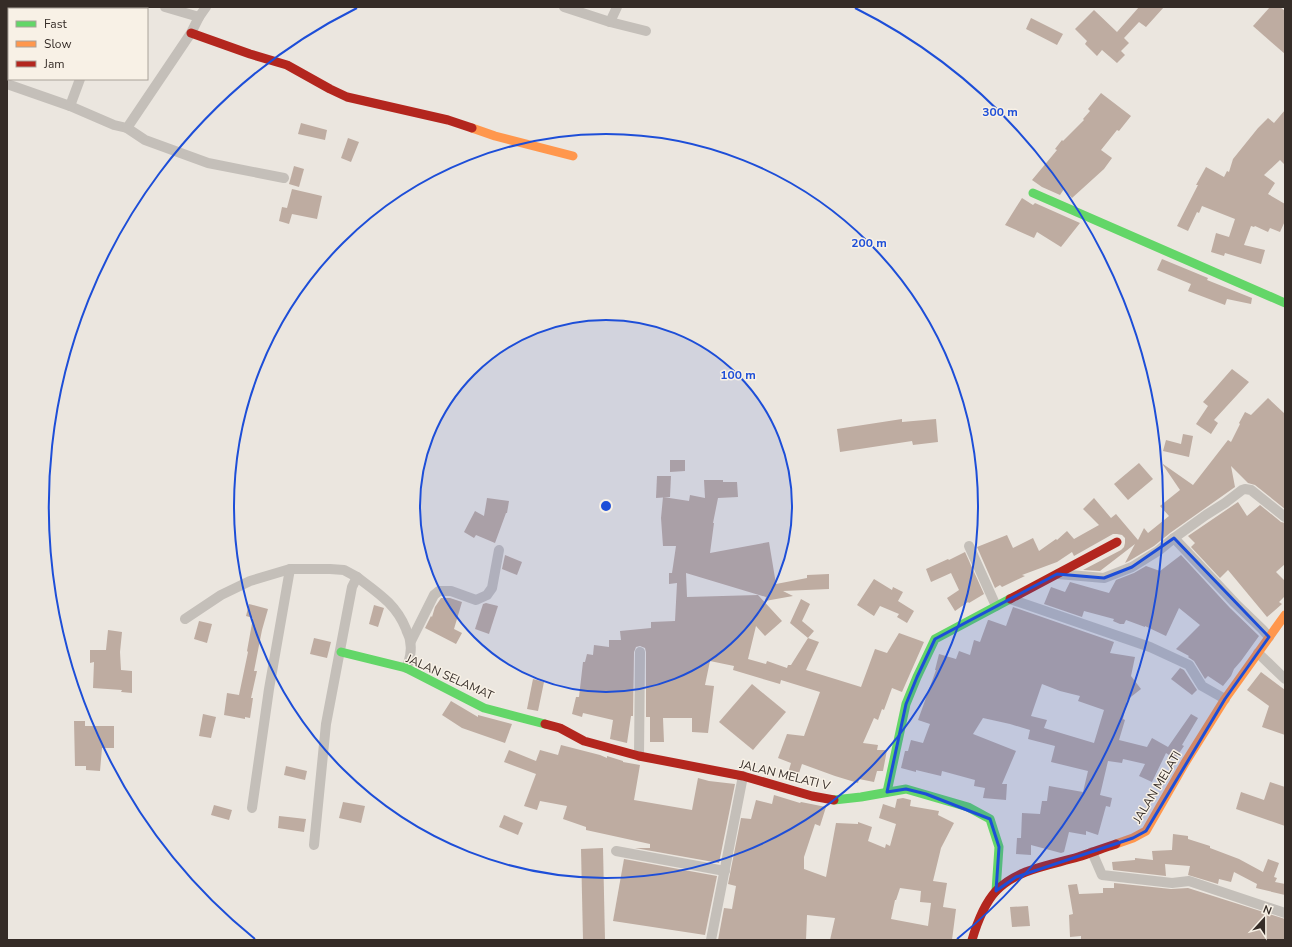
<svg xmlns="http://www.w3.org/2000/svg" width="1292" height="947" viewBox="0 0 1292 947" font-family="'Nunito Sans',sans-serif">
  <rect width="100%" height="100%" fill="#ebe6df"/>
  <g fill="#beaca1" fill-rule="evenodd">
    <path d="M1139 7H1164L1146 27 1139 22 1124 38 1129 43 1121 51 1125 55 1117 63 1102 50 1097 56 1085 44 1087 41 1075 29 1094 10 1117 32Z"/>
    <path d="M1270 7H1280L1285 11V54L1253 26Z"/>
    <path d="M1031 18 1063 34 1057 45 1026 29Z"/>
    <path d="M1101 93 1131 116 1119 131 1117 130 1101 150 1112 158 1104 169 1072 198 1064 189 1060 195 1042 187 1032 180 1057 150 1055 149 1062 140 1063 141 1084 120 1083 119 1090 111 1088 109Z"/>
    <path d="M1285 110V165L1280 160 1264 175 1275 183 1268 194 1285 204V221L1280 232 1270 228 1268 232 1255 226 1254 227 1251 226 1244 245 1265 250 1261 264 1225 253 1224 256 1211 252 1216 233 1229 237 1235 219 1202 206 1199 213 1197 212 1188 231 1177 226 1198 185H1196L1206 167 1224 177 1227 171 1229 172 1233 159 1258 128 1268 118 1274 123Z"/>
    <path d="M301 123 327 130 325 140 298 134Z"/>
    <path d="M348 138 359 142 351 162 341 158Z"/>
    <path d="M294 166 304 169 299 187 289 184Z"/>
    <path d="M292 189 322 196 317 219 292 214 289 224 279 221 282 207 287 208Z"/>
    <path d="M1022 198 1033 205 1035 203 1080 223 1061 247 1037 232 1034 238 1005 225Z"/>
    <path d="M1162 259 1208 278 1207 280 1252 298 1251 304 1227 299 1225 305 1188 291 1191 284 1157 270Z"/>
    <path d="M1232 369 1249 382 1214 420 1218 423 1211 434 1196 424 1208 406 1203 402Z"/>
    <path d="M1268 398 1285 414V509L1255 485 1248 483 1231 466 1235 487 1170 533 1154 546 1129 561 1125 563 1135 544 1100 571 1083 570 1121 550 1124 547 1125 543V538L1122 535 1117 534H1113L1074 556 1072 552 1057 562 1022 575 1025 576 1002 587 1000 585 995 588 977 547 1007 535 1013 548 1033 538 1039 551 1056 539 1057 540 1067 531 1074 539 1099 525 1083 509 1094 498 1111 518 1116 514 1138 540 1144 528 1148 533 1169 516 1160 506 1180 490 1163 465V464L1193 485 1228 440 1231 442 1240 424 1239 423 1245 412 1251 415Z"/>
    <path d="M902 419V422L936 419 938 442 913 445 912 441 840 452 837 429Z"/>
    <path d="M1183 434 1193 436 1189 457 1163 451 1166 440 1181 444Z"/>
    <path d="M670 460H685V471L670 472Z"/>
    <path d="M1139 463 1153 479 1128 500 1114 484Z"/>
    <path d="M657 476H671L670 497 656 498Z"/>
    <path d="M704 480H723V482H737L738 497 718 498 713 523H714L710 553 769 542 776 584 807 578V575L829 574V589L783 591 793 596 765 601 766 597 686 573 687 597 758 595 782 621 765 636 756 626 748 659 766 664 767 661 787 668 788 665H791L808 638 819 642 806 670 861 687 875 649 887 653 899 633 924 642 902 692 892 688 884 710 882 709 878 720 874 718 863 743 878 745 877 750H887L883 771H877L874 782 859 779 858 783 835 776 802 764 798 776 788 773 791 763 778 758 787 734 804 736 820 692 781 680 780 684 733 670 734 666 710 661 705 685 714 686 708 733 692 732V718H663L664 742H650V717H646V652L645 648 640 646 636 647 634 652 633 716H631L627 743 610 739 613 720 583 713 582 717 572 714 576 697H579L583 662H585L587 654 593 655 594 645 609 647V640H621L620 631 651 628V622L675 621 677 583 669 584V573H672L676 546H663L661 518 663 497 689 501 690 495 705 498Z"/>
    <path d="M487 498 509 501 507 513H506L495 543 476 535 474 538 464 532 475 511 484 516Z"/>
    <path d="M1238 502 1247 516 1260 505 1281 522 1285 523V564L1276 572 1285 581V596L1279 602 1282 604 1267 617 1228 570 1220 578 1191 547 1195 543 1188 536Z"/>
    <path d="M965 552 984 594 969 603 968 602 955 611 947 598 959 590 951 573 931 582 926 569 948 559 949 560Z"/>
    <path d="M505 555 522 562 517 575 502 569Z"/>
    <path d="M1181 555 1230 608 1259 636 1241 661 1234 669 1231 676 1223 686 1208 676 1205 679 1194 661 1188 657 1189 656 1176 649 1200 625 1179 608 1166 636 1145 626V627L1126 620 1124 624H1120L1113 621 1114 619 1084 611 1082 617 1044 604 1051 587 1065 592 1070 582 1109 593 1116 580 1134 573 1146 566 1160 571Z"/>
    <path d="M874 579 892 590 893 587 903 592 898 601 914 611 907 623 897 617 899 614 880 606 874 616 857 605Z"/>
    <path d="M441 598H450L462 602 454 629 462 633 456 644 425 628 431 616 432 617 435 607Z"/>
    <path d="M801 599 810 604 802 621 814 631 808 638 790 623Z"/>
    <path d="M486 603 498 606 489 634 475 629 483 604Z"/>
    <path d="M249 604 268 609 262 630 254 671H257L251 698H253L250 718 245 717V719L224 715 227 693 239 695 248 652 247 651 253 618 246 616Z"/>
    <path d="M374 605 384 608 378 627 369 624Z"/>
    <path d="M1013 607 1114 642 1110 653 1135 657 1131 676 1141 689 1127 700 1123 719 1125 720 1119 740 1147 747 1152 738 1168 747 1191 714 1198 718 1182 745 1184 746 1175 759 1166 753 1152 782 1139 776 1145 764 1123 759 1122 763 1108 761 1100 795 1112 798 1110 807 1106 806 1098 835 1086 831V835L1069 832 1064 852 1061 853 1031 845V855L1016 854 1017 838H1021L1022 813 1040 814 1042 801H1047L1049 786 1083 792 1088 771 1051 762 1055 746 1028 739 1030 730 1010 724 983 718 973 734 1016 751 1002 784H1007L1006 800 983 798 985 788 974 786 975 780 942 771 941 776 916 770V772L901 768 905 751H908L911 740 923 743 930 724 918 720 936 670H935L939 654 956 659 959 651 970 655 974 640 980 642 988 620H989L1006 626ZM1042 684 1060 691 1080 696 1078 701 1104 710 1094 743 1044 728 1047 720 1031 716Z"/>
    <path d="M199 621 212 624 207 643 194 639Z"/>
    <path d="M108 630 122 632 120 652 121 670 132 671V693L121 692 122 690 93 688 94 662 90 663V650H106Z"/>
    <path d="M314 638 331 642 327 658 310 654Z"/>
    <path d="M1180 668 1184 670 1197 690 1192 695 1171 679Z"/>
    <path d="M1261 672 1285 690V735L1262 727 1269 706 1247 690Z"/>
    <path d="M533 679 544 682 538 711 527 709Z"/>
    <path d="M752 684 786 712 753 750 719 722Z"/>
    <path d="M451 701 478 717V715L512 724 505 743 462 728 442 715Z"/>
    <path d="M203 714 216 717 211 738 199 736Z"/>
    <path d="M74 721H85V726H114V748H102L100 771 86 770V766H75Z"/>
    <path d="M561 745 600 755 607 758V756L623 761V762L640 765 634 800 692 810 698 778 709 781 735 784 719 863 635 848H650V844L586 830V827L563 819 567 806 540 801 537 810 524 806 536 774 504 762 509 750 536 761 540 750 558 755Z"/>
    <path d="M286 766 307 771 305 780 284 775Z"/>
    <path d="M1270 782 1285 787V826L1236 809 1241 792 1264 800Z"/>
    <path d="M774 795 800 803 801 802 826 807 820 826 815 824 804 857V869L826 877 836 823 858 824V822L872 827 868 841 885 848 886 844 890 846 896 824 879 818 883 804 895 808 897 799 903 798 911 800 910 806 939 811 938 815 954 823 941 848 933 881 947 883 943 907 956 909 952 940H830L835 918 807 915 806 940H718L724 908 732 909 736 886 728 884 741 818 751 819 756 800 772 804ZM900 888 921 891 920 902 931 903 928 926 891 919 895 900H896Z"/>
    <path d="M343 802 365 806 361 823 339 818Z"/>
    <path d="M214 805 232 810 229 820 211 815Z"/>
    <path d="M504 815 523 823 518 835 499 827Z"/>
    <path d="M279 816 306 819 304 832 278 828Z"/>
    <path d="M1173 834 1188 836V839L1210 846V848L1239 859 1263 872 1268 859 1279 863 1274 877 1277 878 1275 882 1285 884V895L1256 888 1257 884 1234 872 1231 882 1219 879 1218 884 1188 875 1190 866 1165 864 1166 876 1113 870 1112 862 1135 860V858L1153 860 1152 851 1172 850Z"/>
    <path d="M603 848 605 940H583L581 849Z"/>
    <path d="M624 859 717 876 705 935 613 921Z"/>
    <path d="M1114 883 1171 889 1188 888 1285 919V940H1081V936L1070 937 1069 915 1073 914 1068 885 1077 884 1079 894 1103 893V888H1114Z"/>
    <path d="M1028 906 1030 926 1012 927 1010 907Z"/>
  </g>
  <g fill="none" stroke-linecap="round" stroke-linejoin="round">
    <g stroke="#c4bfb9" stroke-width="10">
      <path d="M165 7 199 17"/>
      <path d="M564 7 610 22 646 31"/>
      <path d="M107 9 108 7"/>
      <path d="M610 22 617 7"/>
      <path d="M7 25H9"/>
      <path d="M7 84 70 106 114 125 127 128 191 33 199 17 206 7"/>
      <path d="M70 106 80 79"/>
      <path d="M127 128 145 140 208 163 284 178"/>
      <path d="M1174 538 1235 603 1262 629 1269 637"/>
      <path d="M969 546 996 606"/>
      <path d="M1058 574 1104 578 1132 567 1158 551 1174 538 1206 515 1225 503 1242 490 1245 489 1251 490 1285 517"/>
      <path d="M357 577C378 593 396 604 406 629 407 633 410 637 410 641 412 649 410 661 406 668"/>
      <path d="M1010 599 1150 647 1189 665 1202 686 1225 699"/>
      <path d="M185 619 221 595 250 581 290 569H330L344 570 357 577 352 587 326 724 314 845"/>
      <path d="M411 641 434 595 439 591H451L476 600 487 595 492 588 499 550"/>
      <path d="M1258 653 1285 679"/>
      <path d="M639 756 640 652"/>
      <path d="M252 808 269 689 290 569"/>
      <path d="M616 851 725 871"/>
      <path d="M1092 852 1102 875 1172 883 1189 881 1285 913"/>
      <path d="M711 940 743 776"/>
    </g>
    <g stroke="#63d668" stroke-width="9">
      <path d="M1033 193 1285 303"/>
      <path d="M341 652 406 668 484 708 545 724"/>
      <path d="M887 792 906 704 917 677 935 639 1010 599"/>
      <path d="M834 800 861 797 906 789 968 807 990 819 999 847 996 891"/>
    </g>
    <g stroke="#ff974d" stroke-width="9">
      <path d="M472 128 495 136 573 156"/>
      <path d="M1116 844 1133 838 1146 831 1185 763 1225 699 1285 615"/>
    </g>
    <g stroke="#b3261e" stroke-width="9">
      <path d="M191 33 250 54 287 65 330 89 347 97 448 120 472 128"/>
      <path d="M1010 599 1117 542"/>
      <path d="M545 724 560 728 584 741 639 756 743 776 812 796 834 800"/>
      <path d="M972 940C977 923 984 904 996 891 1017 869 1051 865 1078 857 1091 853 1103 848 1116 844"/>
    </g>
  </g>
  <path fill="#1d4ed8" fill-opacity="0.2" stroke="#1d4ed8" stroke-width="3" stroke-linejoin="round" d="M1174 538 1269 637 1225 699 1146 831 1133 838 1016 877 996 891 999 847 990 819 926 794 906 789 887 792 906 704 917 677 935 639 1057 574 1104 578 1132 567Z"/>
  <circle cx="606" cy="506" r="186" fill="#1d4ed8" fill-opacity=".12"/>
  <g fill="none" stroke="#1d4ed8" stroke-width="2">
    <circle cx="606" cy="506" r="186"/>
    <circle cx="606" cy="506" r="372"/>
    <path d="M255 939A557 557 0 0 1 357 8M855 8A557 557 0 0 1 957 939"/>
  </g>
  <g text-anchor="middle" dominant-baseline="central" stroke-width="3" stroke-linejoin="round" paint-order="stroke">
    <g font-size="12" fill="#352c27" stroke="#f8f1e6">
      <text transform="translate(450 677) rotate(24)">JALAN SELAMAT</text>
      <text transform="translate(785 775) rotate(14)">JALAN MELATI V</text>
      <text transform="translate(1157 787) rotate(-59)">JALAN MELATI</text>
    </g>
  </g>
  <circle cx="606" cy="506" r="6" fill="#1d4ed8" stroke="#f8f1e6" stroke-width="2"/>
  <g font-size="12" text-anchor="middle" font-weight="bold" fill="#1d4ed8" stroke="#f8f1e6" stroke-width="3" stroke-linejoin="round" paint-order="stroke">
    <text x="1000" y="116">300 m</text>
    <text x="869" y="247">200 m</text>
    <text x="738" y="379">100 m</text>
  </g>
  <rect width="1292" height="947" fill="none" stroke="#352c27" stroke-width="16"/>
  <rect x="8" y="8" width="140" height="72" fill="#f8f1e6" stroke="#aaa29a"/>
  <rect x="16" y="21" width="20" height="6" fill="#63d668" stroke="#aaa29a"/>
  <text x="44" y="28" font-size="12" fill="#352c27">Fast</text>
  <rect x="16" y="41" width="20" height="6" fill="#ff974d" stroke="#aaa29a"/>
  <text x="44" y="48" font-size="12" fill="#352c27">Slow</text>
  <rect x="16" y="61" width="20" height="6" fill="#b3261e" stroke="#aaa29a"/>
  <text x="44" y="68" font-size="12" fill="#352c27">Jam</text>
  <g transform="translate(1264 919) rotate(21)" stroke="#f8f1e6" stroke-width="3" paint-order="stroke">
  <path d="M0-3L7 15L0 10L-7 15Z" fill="#352c27"/>
  <text y="-6" font-size="11" font-weight="bold" text-anchor="middle" fill="#352c27">N</text>
  </g>
</svg>
